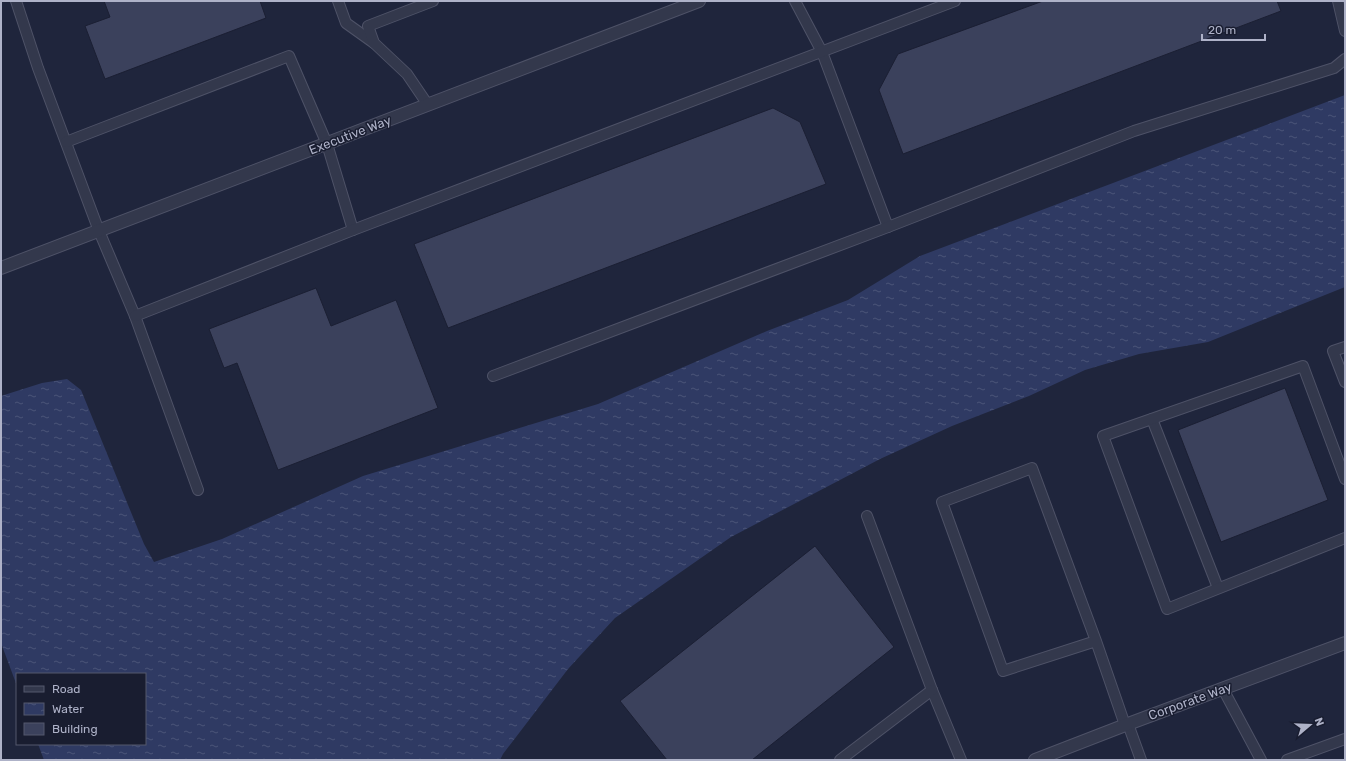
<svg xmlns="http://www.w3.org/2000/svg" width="1346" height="761" viewBox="0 0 1346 761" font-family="Rubik,sans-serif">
  <defs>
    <pattern id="water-ripples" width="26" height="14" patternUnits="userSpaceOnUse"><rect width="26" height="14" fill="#2f3a63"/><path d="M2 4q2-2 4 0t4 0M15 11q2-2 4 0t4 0" fill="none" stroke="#4b5478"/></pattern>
  </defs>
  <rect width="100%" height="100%" fill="#1f253c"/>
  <path fill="url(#water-ripples)" d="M1345 95V287L1208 342 1139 354 1085 370 1029 396 952 426 880 459 731 537 615 618 568 669 503 754 500 760H44L38 744H145V674H17V686L1 643V396L42 383 67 379 81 390 144 544 154 562 222 539 363 476 598 404 767 331 848 300 920 256Z"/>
  <g fill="#3b415c" stroke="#1b1f33">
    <path d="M104 1H260L266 18 105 79 85 26 110 17Z"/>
    <path d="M1043 1H1277L1281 11 903 154 879 90 898 54Z"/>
    <path d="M773 108 800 122 826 184 448 328 414 244Z"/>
    <path d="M316 288 331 326 396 300 438 408 278 470 237 363 224 368 209 329Z"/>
    <path d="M1285 388 1328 500 1221 542 1178 430Z"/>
    <path d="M815 546 894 647 752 760H667L620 701Z"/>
  </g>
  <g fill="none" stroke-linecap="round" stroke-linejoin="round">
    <defs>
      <g id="lane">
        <path d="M16 1 38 68 99 231 135 316 198 490"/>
        <path d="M338 1 346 23 374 43"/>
        <path d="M795 1 822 52 888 227"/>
        <path d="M1338 1 1345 31"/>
        <path d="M428 105 407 74 374 43 368 26 433 1"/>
        <path d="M66 142 289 56 327 144 353 230"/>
        <path d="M135 316 353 230 955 1"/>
        <path d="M1345 347 1333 351 1345 382"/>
        <path d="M493 376 888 227 1134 131 1334 68 1345 59"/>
        <path d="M1152 419 1218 588"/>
        <path d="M1345 479 1303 366 1103 436 1167 609 1345 538"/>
        <path d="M867 516 932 690 961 760"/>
        <path d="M1096 641 1003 671 942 502 1032 468 1096 641 1125 725"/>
        <path d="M1223 689 1261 760"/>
        <path d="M1128 724 1141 760"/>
        <path d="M840 760 932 690"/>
        <path d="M1287 760 1345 739"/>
      </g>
      <g id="street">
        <path d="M1 268 699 1"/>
        <path d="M1035 760 1128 724 1345 643"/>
      </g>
    </defs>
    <use href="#lane" stroke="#4e5267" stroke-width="12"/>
    <use href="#street" stroke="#4e5267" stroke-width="14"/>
    <use href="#lane" stroke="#33384c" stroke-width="10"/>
    <use href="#street" stroke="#33384c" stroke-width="12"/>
  </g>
  <g text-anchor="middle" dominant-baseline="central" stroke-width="3" stroke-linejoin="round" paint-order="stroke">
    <g font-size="13" fill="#aeb2c8" stroke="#191d30">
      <text transform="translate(350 135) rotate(-21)">Executive Way</text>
      <text transform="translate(1190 701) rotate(-20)">Corporate Way</text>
    </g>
  </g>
  <rect width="1346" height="761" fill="none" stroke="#aeb2c8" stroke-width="4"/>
  <rect x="16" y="673" width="130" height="72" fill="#191d30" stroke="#55596d"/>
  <rect x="24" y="686" width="20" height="6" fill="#33384c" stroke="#55596d"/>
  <text x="52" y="693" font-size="12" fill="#aeb2c8">Road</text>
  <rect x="24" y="703" width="20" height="12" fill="url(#water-ripples)" stroke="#55596d"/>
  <text x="52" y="713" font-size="12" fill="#aeb2c8">Water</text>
  <rect x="24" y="723" width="20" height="12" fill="#3b415c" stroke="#55596d"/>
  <text x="52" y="733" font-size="12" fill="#aeb2c8">Building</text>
  <g transform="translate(1310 725) rotate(71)" stroke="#191d30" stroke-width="3" paint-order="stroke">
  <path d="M0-3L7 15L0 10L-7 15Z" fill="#aeb2c8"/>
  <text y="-6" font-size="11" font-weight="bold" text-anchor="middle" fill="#aeb2c8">N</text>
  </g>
  <path d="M1202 34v6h63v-6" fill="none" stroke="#aeb2c8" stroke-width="2"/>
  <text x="1208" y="34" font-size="12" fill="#aeb2c8" stroke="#191d30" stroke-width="3" paint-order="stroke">20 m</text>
</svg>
